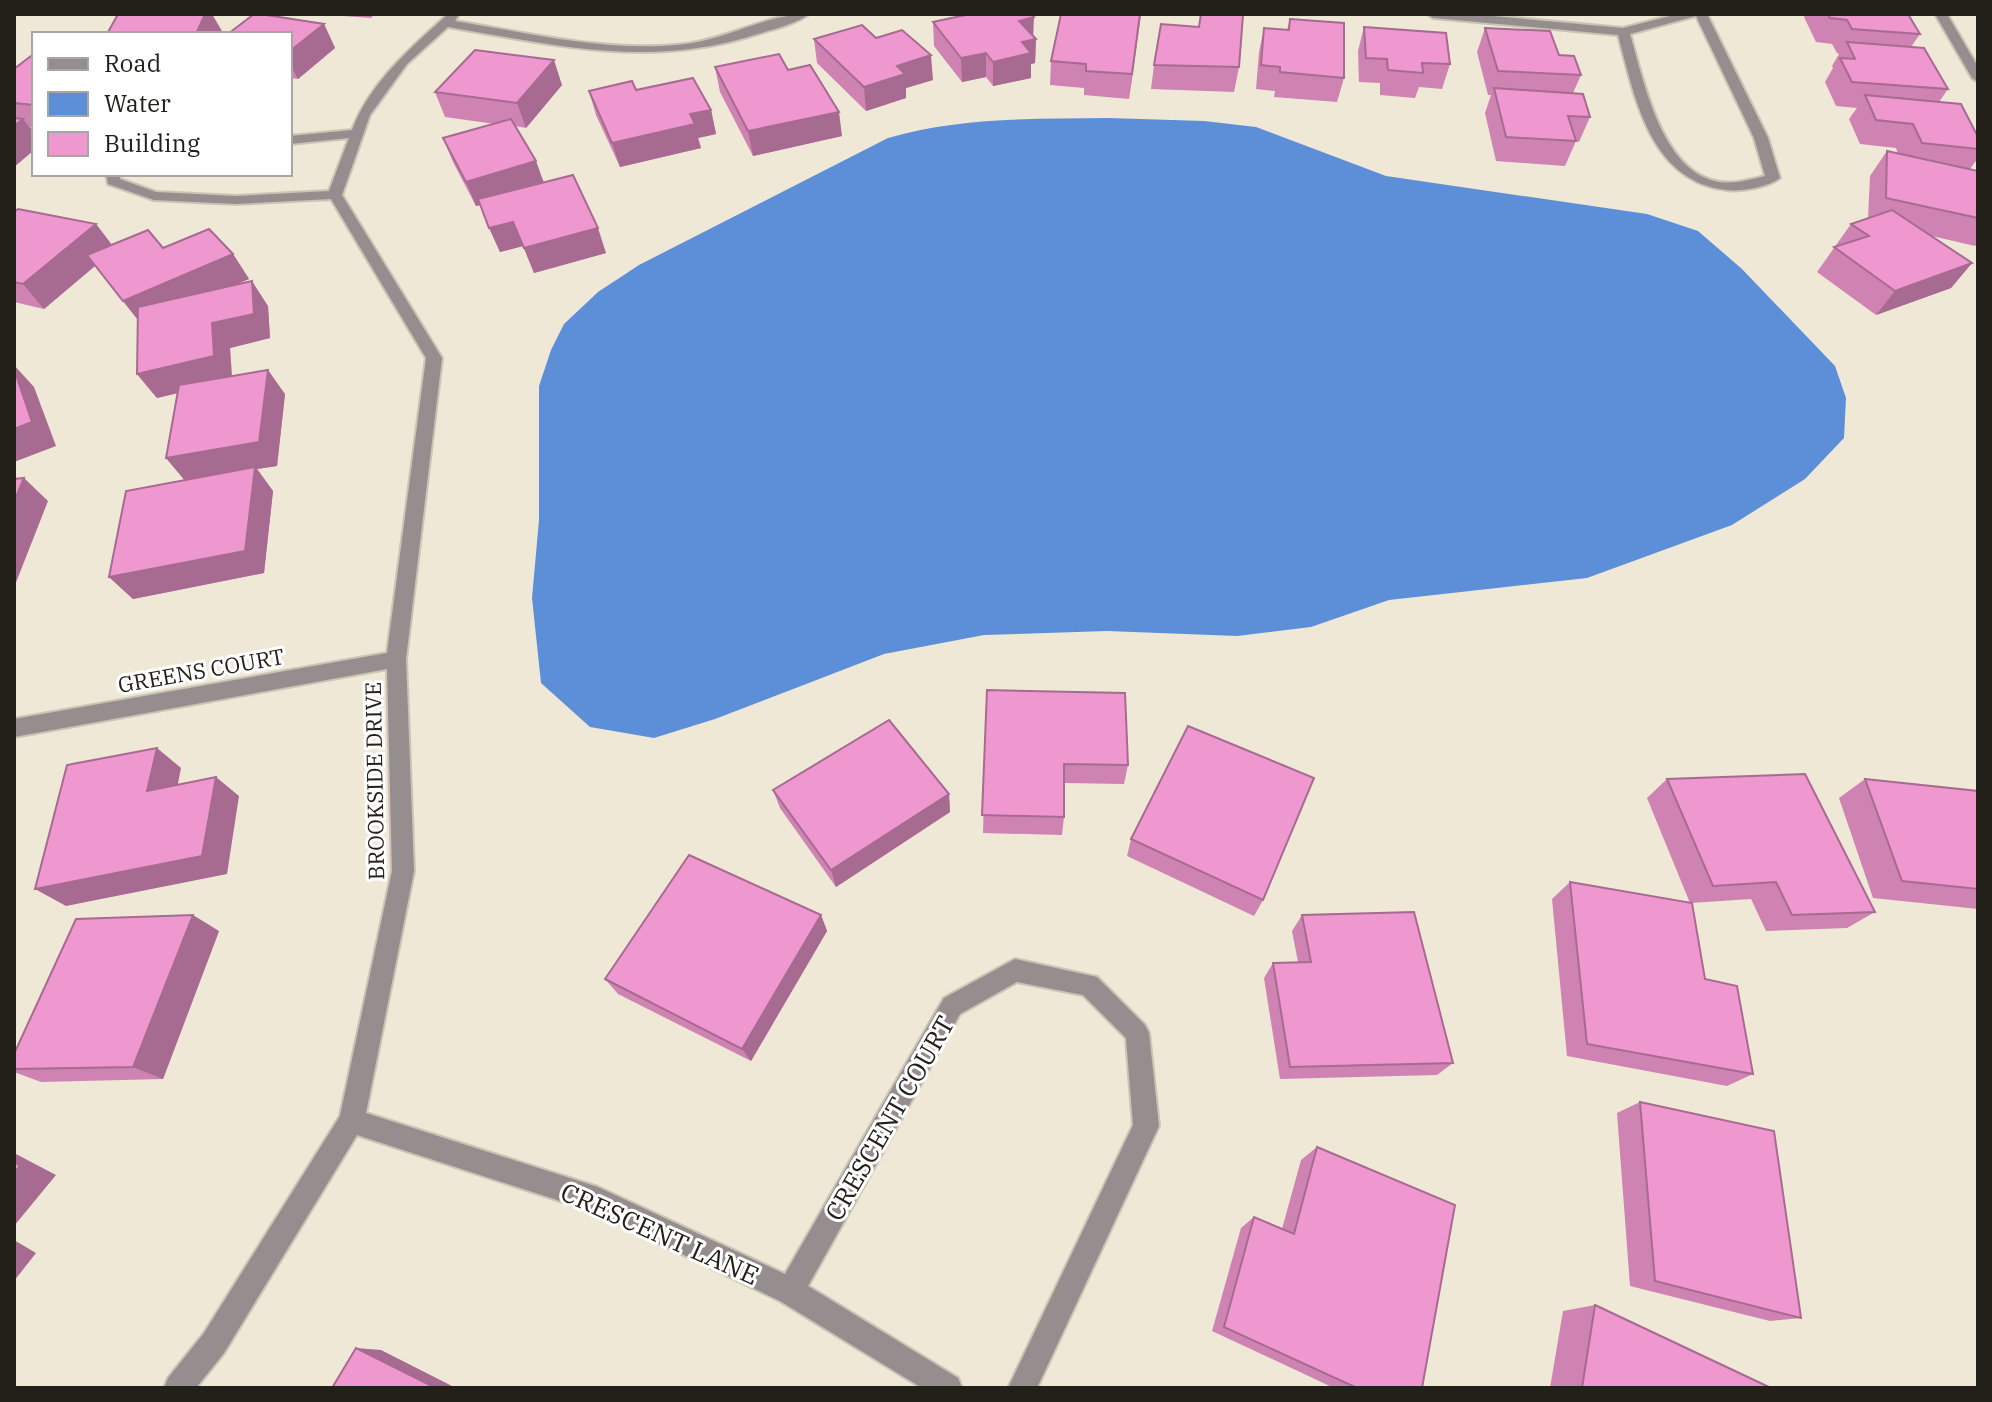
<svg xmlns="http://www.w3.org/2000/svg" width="1992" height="1402" viewBox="0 0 1992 1402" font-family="'IBM Plex Serif',serif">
  <rect width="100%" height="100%" fill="#efe8d7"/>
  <path fill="#5d8fd9" d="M1108 118 1204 121 1256 127 1386 176 1647 214 1698 231 1742 269 1835 366 1846 398 1844 438 1805 479 1732 525 1587 578 1389 600 1311 627 1237 636 1107 631 984 635 884 654 715 719 654 738 590 727 541 683 532 598 539 520V386L551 350 564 324 598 292 639 265 888 138C961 117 1033 119 1108 118Z"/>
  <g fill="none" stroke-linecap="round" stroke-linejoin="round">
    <defs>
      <g id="minor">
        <path d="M448 14H459L455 21C530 33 608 53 685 44 727 39 767 14 809 14 796 24 774 29 758 34 650 69 555 45 448 27L407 64 370 115 342 195 442 358 406 659 414 871 366 1113 598 1187 785 1274 944 998 1015 959 1097 977 1145 1025 1149 1033 1159 1126 1037 1388H1008L1133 1125 1126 1038 1083 995 1017 982 960 1014 808 1286 958 1378 962 1388H922L780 1301 594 1212 357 1135 224 1353 196 1388H164L168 1378 204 1333 340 1116 392 871 387 669 14 737V719L387 653 426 358 331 199 236 204 154 200 108 184 106 174H120V179L156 192 236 196 329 191 349 138 290 144V136L352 130C370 82 412 47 448 14Z"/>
        <path d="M1427 14H1471L1623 28 1678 14H1707L1768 138 1780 178C1768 187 1742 192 1727 190 1650 182 1635 98 1618 35L1433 18ZM1696 16 1754 138 1765 176C1748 180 1729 186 1711 180 1660 164 1643 79 1630 34Z"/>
        <path d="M1935 14H1947L1978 67V82L1972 78Z"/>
      </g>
    </defs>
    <use href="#minor" stroke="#cac4b5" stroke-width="4"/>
    <use href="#minor" fill="#968d8e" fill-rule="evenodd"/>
  </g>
  <g fill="#ce83b2">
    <path d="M315 14H375L371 18Z"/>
    <path d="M1141 14 1129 99 1084 95V88L1050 85 1051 61 1102 15Z"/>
    <path d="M1806 14H1908L1920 34 1911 47 1948 89 1939 102 1978 137V158L1970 169 1978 171V242L1975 246 1932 236 1972 263 1951 288 1876 315 1817 272 1851 224 1868 218 1870 176 1887 151 1898 154 1896 148 1860 144 1849 119 1857 108 1836 106 1825 82 1833 68 1832 66 1839 54 1837 53 1832 44 1816 42 1804 17Z"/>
    <path d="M1290 19 1344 78 1337 102 1274 97 1275 91 1256 89 1259 52 1264 28 1287 30Z"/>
    <path d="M933 22 1033 37 1036 39 1035 63 1031 64V78L993 86 986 77 962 82 934 46Z"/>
    <path d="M324 24 335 48 298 79 290 78V34Z"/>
    <path d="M1364 27 1450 64 1442 89 1419 87 1415 98 1380 95V83L1359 82 1358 51Z"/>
    <path d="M1485 28 1559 55 1581 75 1573 93 1590 117 1579 142 1576 141 1565 166 1496 161 1485 113 1491 95H1488L1477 52Z"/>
    <path d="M876 38 933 80 906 88V98L866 111 817 63 814 39Z"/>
    <path d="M34 56V128L30 127 34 133V150L14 167V69Z"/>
    <path d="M1154 65 1239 67 1234 92 1151 89Z"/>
    <path d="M715 67 788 70 842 136 753 156 720 92Z"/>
    <path d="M562 85 526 128 515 126 544 182 606 253 534 273 523 246 500 252 481 205 476 206 453 162 443 138 495 124 445 117 435 92Z"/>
    <path d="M636 90 711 110 716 134 698 138 701 148 620 167 596 115 589 91Z"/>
    <path d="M14 212 96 224 112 245 233 254 249 279 234 285 268 306 270 338 230 348 232 376 285 394 277 466 257 469 273 491 264 573 133 599 109 577 185 480 166 458 178 393 157 398 137 374 138 320 95 266 44 309 14 302Z"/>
    <path d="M987 690 1128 765 1124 784 1064 783V817L1062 835 983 833Z"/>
    <path d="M1667 779 1875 912 1847 928 1766 931 1751 899 1690 903 1647 798Z"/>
    <path d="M1865 779 1978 791V909L1873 898 1839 798Z"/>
    <path d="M773 790 949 794 950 812 836 887 780 808Z"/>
    <path d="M1131 839 1263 900 1254 916 1127 856Z"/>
    <path d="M1570 882 1705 979 1753 1074 1727 1086 1567 1056 1552 899Z"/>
    <path d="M821 915 827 931 751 1061 618 994 605 979Z"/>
    <path d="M1302 915 1453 1063 1437 1075 1280 1079 1264 978 1273 963 1298 962 1292 931Z"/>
    <path d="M219 931 163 1079 41 1082 14 1072V1054Z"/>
    <path d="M1640 1102 1801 1318 1770 1321 1630 1286 1617 1113Z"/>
    <path d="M1317 1147 1422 1388H1334L1212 1331 1241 1228 1254 1217 1282 1229 1301 1160Z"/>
    <path d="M1595 1305 1771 1388H1550L1563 1311Z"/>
  </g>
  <g fill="#a76a91">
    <path d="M205 14H212L222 31 221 34H196Z"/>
    <path d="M1141 14 1129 99 1132 74Z"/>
    <path d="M1034 17 1033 40 1036 39 1035 63 1031 64V78L993 86V62L1019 21Z"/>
    <path d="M324 24 335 48 298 79 290 64V51Z"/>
    <path d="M986 53V77L962 82 961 58Z"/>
    <path d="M931 55 933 80 906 88V98L866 111 864 87 897 66Z"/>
    <path d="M554 60 562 85 526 128 517 103Z"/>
    <path d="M711 110 716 134 698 138 701 148 620 167 612 143 690 114Z"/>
    <path d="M839 112 842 136 753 156 748 131Z"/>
    <path d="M23 119 34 133V150L14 167V126Z"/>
    <path d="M536 161 545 186 476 206 466 182Z"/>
    <path d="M513 222 523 246 500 252 489 228Z"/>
    <path d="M96 224 115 249 44 309 23 284Z"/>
    <path d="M598 228 606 253 534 273 524 248Z"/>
    <path d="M233 254 249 279 142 325 123 301Z"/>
    <path d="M1972 263 1951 288 1876 315 1895 291Z"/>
    <path d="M252 281 268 306 270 338 230 348 232 380 157 398 137 374 212 323Z"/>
    <path d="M14 365 34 387 56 446 14 462Z"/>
    <path d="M268 370 285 394 277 466 257 469 273 491 264 573 133 599 109 577 186 482 166 458Z"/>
    <path d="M24 478 48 501 15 585 14 584V502Z"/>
    <path d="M157 748 181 768 173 809 147 791Z"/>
    <path d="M216 777 239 796 227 874 66 906 35 889Z"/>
    <path d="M949 794 950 812 836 887 831 870Z"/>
    <path d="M193 915 219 931 163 1079 133 1067Z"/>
    <path d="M821 915 827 931 751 1061 742 1049Z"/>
    <path d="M14 1153 56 1175 14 1226Z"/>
    <path d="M14 1240 36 1253 14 1281Z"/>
    <path d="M356 1348 381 1350 456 1388H436Z"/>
  </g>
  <g fill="#ef98cf" stroke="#a76a91" stroke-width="2">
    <path d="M118 14H205L196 34H107Z"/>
    <path d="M254 14H260L324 24 290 51V34H228Z"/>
    <path d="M970 14H1031L1034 17 1019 21 1036 39 1022 42 1031 53 993 62 986 53 961 58 933 22Z"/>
    <path d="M1061 14H1140L1132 74 1086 71V64L1051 61Z"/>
    <path d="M1201 14 1243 15 1239 67 1154 65 1161 24 1199 27Z"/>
    <path d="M1828 14H1908L1920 34 1852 29 1847 20 1830 18Z"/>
    <path d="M1290 19 1344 23V78L1280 72V67L1261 65 1264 28 1289 30Z"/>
    <path d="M862 25 876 38 902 30 931 55 897 66 905 74 864 87 814 39Z"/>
    <path d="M1364 27 1446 33 1450 64 1422 63 1423 73 1388 70 1387 59 1366 58Z"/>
    <path d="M1485 28 1550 31 1559 55 1574 56 1581 75 1498 71Z"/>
    <path d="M1847 42 1924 48 1948 89 1852 82 1840 58 1855 59Z"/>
    <path d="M475 50 554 60 517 103 435 92Z"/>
    <path d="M779 54 788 70 810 65 839 112 748 131 715 67Z"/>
    <path d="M31 56H34V105L14 103V69Z"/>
    <path d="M693 78 711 110 690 114 695 124 612 143 589 91 632 81 636 90Z"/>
    <path d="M1494 88 1583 94 1590 117 1568 116 1576 141 1506 137Z"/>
    <path d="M1865 95 1961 104 1978 137V149L1922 143 1913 124 1876 120Z"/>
    <path d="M14 118 23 119 14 126Z"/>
    <path d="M511 119 536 161 466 182 443 138Z"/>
    <path d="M1887 151 1978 171V218L1886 198Z"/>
    <path d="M573 175 598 228 524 248 513 222 489 228 478 199Z"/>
    <path d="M18 209 96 224 23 284 14 282V212Z"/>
    <path d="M1892 210 1972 263 1895 291 1834 247 1869 236 1851 224Z"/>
    <path d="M209 229 233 254 123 301 87 255 148 230 163 248Z"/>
    <path d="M252 281 254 314 212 323 214 356 137 374 138 307Z"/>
    <path d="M14 369 32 422 14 429Z"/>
    <path d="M268 370 259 442 166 458 179 385Z"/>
    <path d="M255 467 245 551 109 577 126 491Z"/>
    <path d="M24 478 14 502V479Z"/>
    <path d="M987 690 1125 693 1128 765 1064 764V817L982 815Z"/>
    <path d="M889 720 949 794 831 870 773 790Z"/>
    <path d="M1188 726 1314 778 1263 900 1131 839Z"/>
    <path d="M157 748 147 791 216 777 202 856 35 889 67 765Z"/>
    <path d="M1805 774 1875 912 1792 915 1776 882 1713 886 1667 779Z"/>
    <path d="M1865 779 1978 791V889L1902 881Z"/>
    <path d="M689 855 821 915 742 1049 605 979Z"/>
    <path d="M1570 882 1692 903 1705 979 1737 986 1753 1074 1587 1044Z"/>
    <path d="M1414 912 1453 1063 1290 1067 1273 963 1311 962 1302 915Z"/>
    <path d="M193 915 133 1067 14 1069V1054L76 919Z"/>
    <path d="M1640 1102 1774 1131 1801 1318 1655 1281Z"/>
    <path d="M1317 1147 1455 1205 1422 1388H1357L1224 1327 1254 1217 1294 1234Z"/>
    <path d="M14 1162 20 1166 14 1173Z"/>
    <path d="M1595 1305 1771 1388H1582Z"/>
    <path d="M356 1348 436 1388H332Z"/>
  </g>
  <g text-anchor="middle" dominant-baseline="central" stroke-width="6" stroke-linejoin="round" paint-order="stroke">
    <g font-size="22" fill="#23201a" stroke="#fff">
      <text transform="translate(201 670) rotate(-10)">GREENS COURT</text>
      <text transform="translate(374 781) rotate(-91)">BROOKSIDE DRIVE</text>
    </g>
    <g font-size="26" fill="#23201a" stroke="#fff">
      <text transform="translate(889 1118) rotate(-60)">CRESCENT COURT</text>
      <text transform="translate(660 1233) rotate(24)">CRESCENT LANE</text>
    </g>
  </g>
  <rect width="1992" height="1402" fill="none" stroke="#23201a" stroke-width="32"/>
  <rect x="32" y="32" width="260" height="144" fill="#ffffff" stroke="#a7a6a3" stroke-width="2"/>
  <rect x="48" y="58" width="40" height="12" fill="#968d8e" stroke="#a7a6a3" stroke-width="2"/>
  <text x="104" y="72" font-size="24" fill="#23201a">Road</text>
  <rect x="48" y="92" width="40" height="24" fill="#5d8fd9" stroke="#a7a6a3" stroke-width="2"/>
  <text x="104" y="112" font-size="24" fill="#23201a">Water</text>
  <rect x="48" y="132" width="40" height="24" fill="#ef98cf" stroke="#a7a6a3" stroke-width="2"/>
  <text x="104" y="152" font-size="24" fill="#23201a">Building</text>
</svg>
